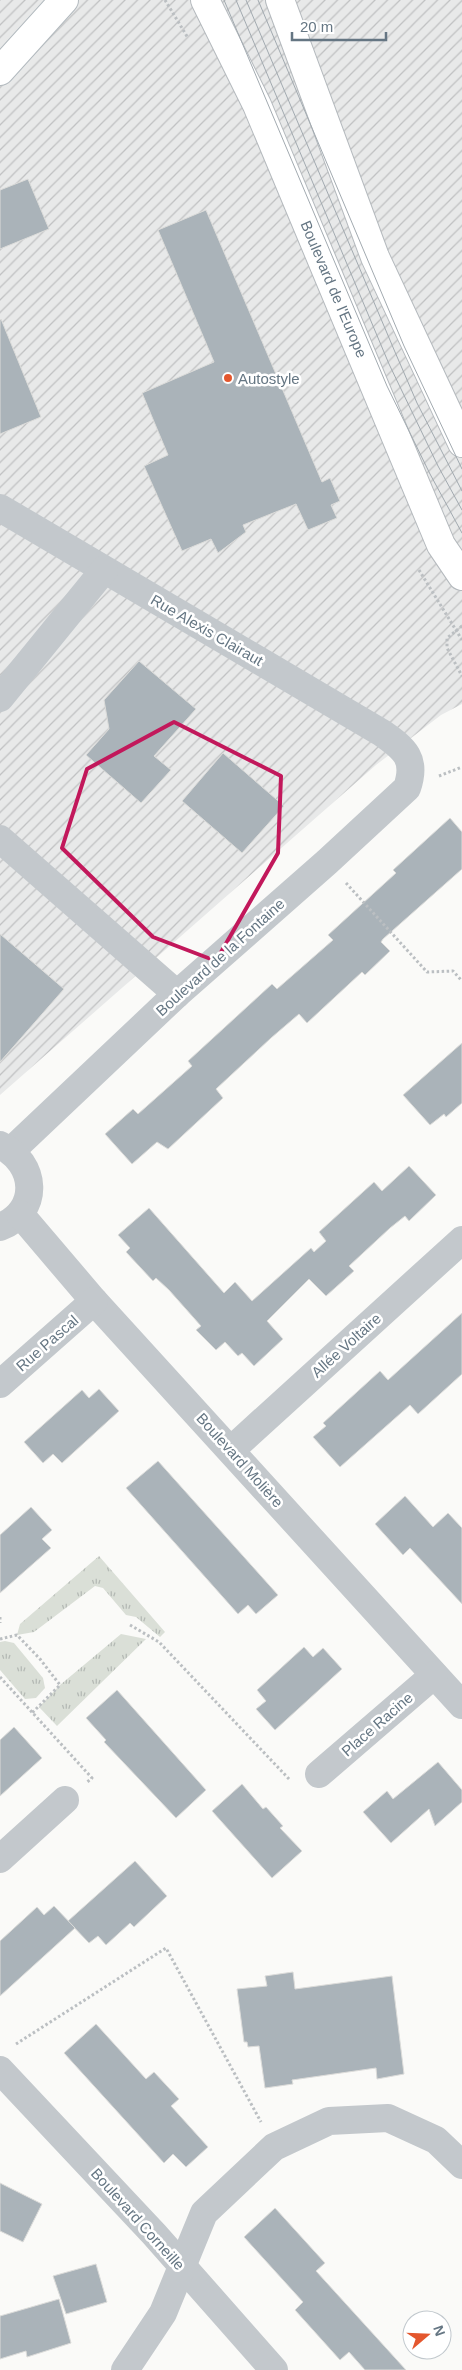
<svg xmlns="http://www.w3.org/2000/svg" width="462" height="2370" viewBox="0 0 462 2370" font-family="Helvetica,sans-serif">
  <defs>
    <pattern id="industrial-furrows" width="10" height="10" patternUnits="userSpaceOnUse" patternTransform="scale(1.25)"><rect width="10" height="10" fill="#e8e9e9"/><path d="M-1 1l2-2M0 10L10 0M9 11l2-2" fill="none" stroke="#c0c1c2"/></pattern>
    <pattern id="grass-tufts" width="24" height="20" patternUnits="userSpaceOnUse" patternTransform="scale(1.25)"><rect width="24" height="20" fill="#dadfd7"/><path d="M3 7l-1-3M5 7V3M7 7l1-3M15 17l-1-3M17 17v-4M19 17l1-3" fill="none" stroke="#b4b9b4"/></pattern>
  </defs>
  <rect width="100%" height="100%" fill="#fafaf8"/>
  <path fill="url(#industrial-furrows)" d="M0 0H462V704L441 715 376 765 0 1095Z"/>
  <g fill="url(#grass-tufts)">
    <path d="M99 1556 165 1632 160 1637 136 1617 126 1615 103 1588 95 1586 34 1632 17 1635 20 1624Z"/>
    <path d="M121 1634 146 1639 57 1726 39 1707 60 1685Z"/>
    <path d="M5 1641 14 1643 43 1678 45 1688 36 1698 25 1699 0 1670V1642Z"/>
  </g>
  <g fill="#aab3b9" stroke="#dcdcda">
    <path d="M28 179 49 229 0 249V190Z"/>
    <path d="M206 210 322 482 330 478 340 501 331 505 337 518 308 530 296 504 243 525 246 532 218 553 211 539 182 551 144 466 168 455 142 393 214 362 158 230Z"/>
    <path d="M1 319 41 417 0 434V320Z"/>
    <path d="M139 661 196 709 154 756 171 770 141 803 86 755 109 729 104 700Z"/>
    <path d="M223 753 284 806 242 853 182 801Z"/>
    <path d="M450 818 462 832V869L383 939 381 942 390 951 365 975 362 972 307 1023 299 1014 271 1038 216 1089 223 1098 168 1149 157 1142 132 1164 105 1134 133 1109 138 1114 192 1066 188 1061 272 984 277 989 333 940 328 935 396 873 393 870Z"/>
    <path d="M0 934 64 989 0 1062Z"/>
    <path d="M462 1043V1103L446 1117 444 1114 430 1125 403 1095Z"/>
    <path d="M409 1166 436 1195 409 1221 405 1216 390 1228 349 1266 354 1271 326 1296 309 1279 267 1321 283 1339 254 1366 242 1353 238 1356 225 1342 216 1350 196 1330 201 1326 169 1290 156 1278 153 1281 126 1252 130 1248 118 1235 149 1208 224 1293 235 1282 252 1301 311 1248 314 1252 326 1241 319 1232 374 1182 382 1191Z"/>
    <path d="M462 1313V1374L418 1414 410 1405 340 1467 313 1437 326 1426 323 1423 380 1371 388 1380Z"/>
    <path d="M99 1389 119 1411 62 1463 53 1454 43 1463 24 1442 82 1390 89 1398Z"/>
    <path d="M158 1461 278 1595 256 1614 248 1605 238 1614 126 1488Z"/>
    <path d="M405 1496 433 1527 448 1513 462 1528V1604L410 1548 403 1555 375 1524Z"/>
    <path d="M31 1507 52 1530 42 1539 51 1548 0 1593V1535Z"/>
    <path d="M304 1647 313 1657 323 1648 342 1669 275 1730 256 1709 266 1701 257 1690Z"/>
    <path d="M117 1690 206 1790 176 1818 104 1742 106 1740 86 1718Z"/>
    <path d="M14 1727 42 1758 0 1796V1740Z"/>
    <path d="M438 1762 462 1790V1802L435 1826 429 1809 391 1843 363 1812 387 1791 393 1799Z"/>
    <path d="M242 1784 263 1809 266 1807 283 1826 280 1828 302 1851 272 1878 212 1811Z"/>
    <path d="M135 1861 167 1896 134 1927 130 1923 106 1945 98 1936 89 1943 68 1921Z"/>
    <path d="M54 1906 75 1928 0 1996V1941L37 1907 44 1915Z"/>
    <path d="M293 1972 295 1989 392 1976 404 2074 377 2079 376 2068 292 2080 293 2084 265 2088 259 2046 248 2047 247 2042H244L237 1989 267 1986 265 1976Z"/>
    <path d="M96 2024 146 2079 154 2072 179 2099 171 2106 208 2147 186 2167 173 2154 164 2163 64 2053Z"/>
    <path d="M0 2183 42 2204 23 2242 0 2231Z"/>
    <path d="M275 2208 325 2263 316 2271 406 2370H365L349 2352 340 2360 295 2310 303 2302 244 2237Z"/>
    <path d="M96 2264 107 2302 66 2314 53 2276Z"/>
    <path d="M59 2299 71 2343 27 2357 26 2351 0 2359V2316Z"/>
  </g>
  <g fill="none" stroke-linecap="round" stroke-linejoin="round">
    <defs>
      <path id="secondary" d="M0 71 64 0"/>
      <g id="primary">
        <path d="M205 0 257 105 441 545 462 576"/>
        <path d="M280 0 375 257 462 443"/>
      </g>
    </defs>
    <use href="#secondary" stroke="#b3babf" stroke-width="30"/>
    <use href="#primary" stroke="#b5babe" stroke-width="30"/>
    <g stroke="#bbbfc2" stroke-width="3" stroke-dasharray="2.5 2.5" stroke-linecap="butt">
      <path d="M165 0 188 38"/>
      <path d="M419 570 462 640"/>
      <path d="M462 626 447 638V648L462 676"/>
      <path d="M439 776 462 767"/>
      <path d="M346 883 427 972 453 971 462 981"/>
      <path d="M0 1617V1623"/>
      <path d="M130 1625 159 1642 290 1780"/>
      <path d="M0 1639 17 1635 40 1659 60 1685 32 1713"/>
      <path d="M0 1677 92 1778 86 1783"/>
      <path d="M16 2044 166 1948 261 2122"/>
    </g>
    <g stroke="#c3c8cc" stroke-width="28">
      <path d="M0 508 382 733C405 749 417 759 407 788L327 862 177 994 11 1151"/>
      <path d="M0 698 104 570"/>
      <path d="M0 839 177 994"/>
      <path d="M0 1145C37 1163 41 1211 0 1227"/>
      <path d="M20 1214 94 1301 462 1705"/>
      <path d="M0 1384 94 1301"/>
      <path d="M231 1450 462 1240"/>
      <path d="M319 1774 434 1675"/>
      <path d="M0 1859 65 1800"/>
      <path d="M0 2070 154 2234 274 2370"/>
      <path d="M125 2370 163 2313 204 2213 274 2147 329 2121 388 2118 436 2140 462 2165"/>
    </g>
    <use href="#secondary" stroke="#fff" stroke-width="28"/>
    <use href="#primary" stroke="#fff" stroke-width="28"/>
    <g stroke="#a2aab0" stroke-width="1">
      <path d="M224 0 387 386 430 474 462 533"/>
      <path d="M236 0 389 364 438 466 462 510"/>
      <path d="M246 0 395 352 417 403 462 491"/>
      <path d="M258 0 404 346 462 469"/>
    </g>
  </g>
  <path fill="none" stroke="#c2185b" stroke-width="4" stroke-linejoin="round" d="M174 722 281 776 278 853 216 961 153 937 62 848 87 769Z"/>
  <circle fill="#e4572e" stroke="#fff" stroke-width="2" cx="228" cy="378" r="5"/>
  <g text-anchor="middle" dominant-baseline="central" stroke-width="5" stroke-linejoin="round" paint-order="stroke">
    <g font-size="15" fill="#657683" stroke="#fff">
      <text transform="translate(334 289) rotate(67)">Boulevard de l'Europe</text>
      <text transform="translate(207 630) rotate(30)">Rue Alexis Clairaut</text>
      <text transform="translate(220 957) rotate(-42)">Boulevard de la Fontaine</text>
      <text transform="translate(47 1343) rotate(-41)">Rue Pascal</text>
      <text transform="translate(346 1345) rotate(-42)">Allée Voltaire</text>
      <text transform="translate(240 1460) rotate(48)">Boulevard Molière</text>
      <text transform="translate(377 1724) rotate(-41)">Place Racine</text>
      <text transform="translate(138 2219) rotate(48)">Boulevard Corneille</text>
    </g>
    <g font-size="15" fill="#657683" stroke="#fff" text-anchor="start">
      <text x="238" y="378">Autostyle</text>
    </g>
  </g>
  <g transform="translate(427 2335) rotate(71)"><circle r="24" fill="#ffffff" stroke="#c1c8cd"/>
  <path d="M0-4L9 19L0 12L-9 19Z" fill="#e4572e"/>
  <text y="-8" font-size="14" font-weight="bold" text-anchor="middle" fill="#657683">N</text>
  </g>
  <path d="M292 32v8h94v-8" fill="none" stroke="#657683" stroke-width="2.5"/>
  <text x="300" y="32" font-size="15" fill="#657683" stroke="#ffffff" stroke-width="4" paint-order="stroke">20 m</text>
</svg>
